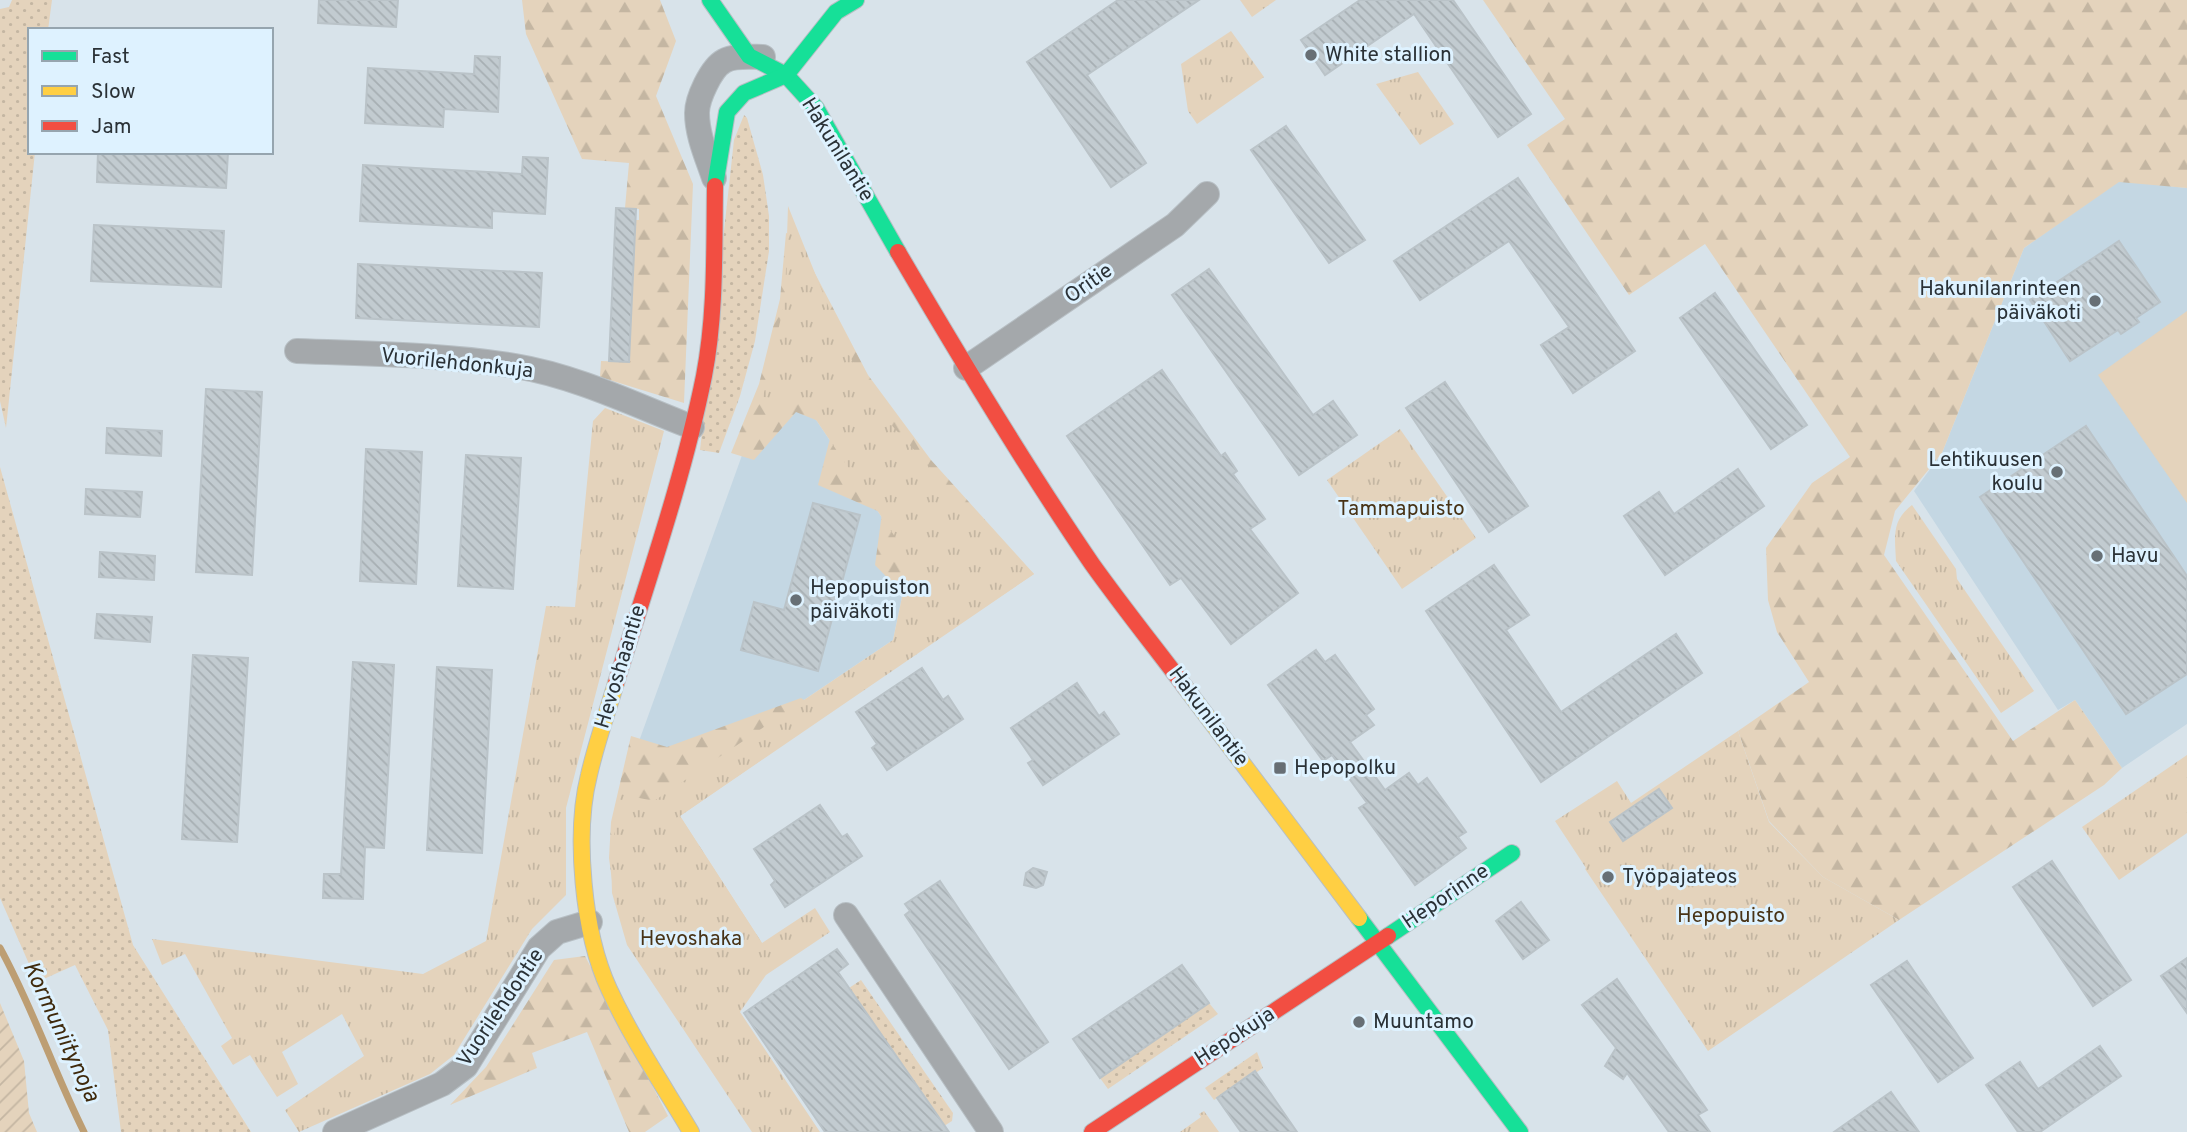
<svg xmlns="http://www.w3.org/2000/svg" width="2187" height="1132" viewBox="0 0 2187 1132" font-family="Overpass,sans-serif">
  <defs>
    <pattern id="grass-dots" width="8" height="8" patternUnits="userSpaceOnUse" patternTransform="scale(1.75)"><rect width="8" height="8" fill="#e4d3bc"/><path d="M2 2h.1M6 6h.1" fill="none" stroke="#c4b6a2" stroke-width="1.8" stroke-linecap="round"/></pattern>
    <pattern id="forest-firs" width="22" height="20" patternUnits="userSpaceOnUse" patternTransform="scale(1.75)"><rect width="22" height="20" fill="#e4d3bc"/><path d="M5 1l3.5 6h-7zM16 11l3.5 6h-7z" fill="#c4b6a2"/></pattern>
    <pattern id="park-tufts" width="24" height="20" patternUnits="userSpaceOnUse" patternTransform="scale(1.75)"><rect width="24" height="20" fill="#e4d3bc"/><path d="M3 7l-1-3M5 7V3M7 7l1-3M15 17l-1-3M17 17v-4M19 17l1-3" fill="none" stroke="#c4b6a2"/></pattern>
    <pattern id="garden-furrows" width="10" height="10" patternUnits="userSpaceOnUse" patternTransform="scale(1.75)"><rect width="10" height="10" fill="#e4d3bc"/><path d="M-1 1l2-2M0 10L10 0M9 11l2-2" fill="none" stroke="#c4b6a2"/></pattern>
    <pattern id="building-back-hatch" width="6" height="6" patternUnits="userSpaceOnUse" patternTransform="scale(1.75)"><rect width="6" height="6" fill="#c2cbd0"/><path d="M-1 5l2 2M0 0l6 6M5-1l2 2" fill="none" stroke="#a7afb3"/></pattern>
  </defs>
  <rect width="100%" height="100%" fill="#d8e3ea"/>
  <g fill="#c4d7e3">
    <path d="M2119 181 2187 188V724L2122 768 2075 700 2058 710 1914 491 1942 453 2024 248Z"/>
    <path d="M763 397 806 405 910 559 893 640 654 801 620 794Z"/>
  </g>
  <g fill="url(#grass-dots)">
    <path d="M12 0H52L48 30H30V152H35L6 428 0 401V9L9 7Z"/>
    <path d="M744 115 747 118 763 175 769 216V251L755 341 740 396 719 453 700 450 734 140Z"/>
    <path d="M0 467 133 945 251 1132H121L108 1030 75 965 37 982 0 898Z"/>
    <path d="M861 980 953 1113 952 1121 944 1126 849 988Z"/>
    <path d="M1209 1003 1218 1014 1108 1089 1100 1078Z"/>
    <path d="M1257 1052 1263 1068 1214 1100 1205 1088Z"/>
  </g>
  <g fill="url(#forest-firs)">
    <path d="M522 0H660L676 41 656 96 693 184 684 403 600 377 601 361 629 362 635 220H639V209L625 208 629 163 582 159 526 34Z"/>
    <path d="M1483 0H2187V188L2119 182 2024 248 1942 453 1895 511 1884 555 2013 741 2075 700 2122 768 2104 785 1899 920 1823 877 1769 821 1738 731 1809 682 1777 632 1768 600 1766 548 1812 483 1850 457 1705 244 1629 295 1527 145 1565 119Z"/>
    <path d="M786 233 796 237 868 375 931 460 1034 574 943 635 875 565 882 513 818 485 833 427 796 412 754 460 731 453 759 384 780 299Z"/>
    <path d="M801 698 826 715 680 816 762 943 614 896 609 858 611 822 631 736 667 747Z"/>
    <path d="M585 956 668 1116 645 1132H629L587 1032 532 1053 537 1068 450 1105 486 1067 554 960Z"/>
  </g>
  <g fill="url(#park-tufts)">
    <path d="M1240 0H1276L1252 17Z"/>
    <path d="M1231 31 1264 77 1197 124 1188 111 1181 64Z"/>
    <path d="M1418 72 1454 124 1420 145 1376 84Z"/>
    <path d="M788 206 845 348 886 419 974 516 1034 574 680 816 762 943 815 908 830 932 766 975 740 1012 820 1132H752L627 945 612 893 611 857 620 794 654 801 893 640 910 559 806 405 763 397 785 300Z"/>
    <path d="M605 408 664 431 566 808V895L532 929 454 1055 430 1074 299 1132 285 1110 364 1056 342 1014 282 1052 298 1084 277 1097 250 1055 233 1065 221 1046 232 1038 185 954 162 965 152 939 423 974 486 941 546 606 575 607 593 421Z"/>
    <path d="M1400 429 1476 538 1402 589 1327 480Z"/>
    <path d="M1912 505 1956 569 1957 579 2034 691 2001 713 1896 561C1895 537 1891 521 1912 505Z"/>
    <path d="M1738 731 1769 822 1823 877 1899 920 1708 1051 1585 869 1586 868 1555 821 1617 781 1631 803Z"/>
    <path d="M2187 755V833L2119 880 2082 827Z"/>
    <path d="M1204 1111 1219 1132H1180L1201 1117 1199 1114Z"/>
  </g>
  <path fill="url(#garden-furrows)" d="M0 1003 24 1061 29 1113 37 1132H0Z"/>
  <path fill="#e4d3bc" d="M2187 311V503L2098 375Z"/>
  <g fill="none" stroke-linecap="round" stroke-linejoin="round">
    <path stroke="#bd9e73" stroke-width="7" d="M0 948C33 1008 54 1072 84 1132"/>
  </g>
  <g fill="url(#building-back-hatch)" stroke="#bac3c8" stroke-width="2">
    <path d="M319 0H398L396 27 318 23Z"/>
    <path d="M1118 0H1199L1087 75 1146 163 1111 187 1027 62Z"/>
    <path d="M1360 0H1453L1531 114 1498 137 1414 14 1325 75 1301 40Z"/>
    <path d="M475 56 500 57 498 112 444 109 443 127 365 123 368 68 474 74Z"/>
    <path d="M1286 126 1365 240 1329 263 1251 150Z"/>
    <path d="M98 152H228L226 188 97 182Z"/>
    <path d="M523 157 548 158 545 214 492 211V228L360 221 363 165 522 174Z"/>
    <path d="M1518 178 1635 351 1573 393 1541 345 1569 327 1509 241 1420 300 1394 261Z"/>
    <path d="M616 208 636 209 629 362 609 361Z"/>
    <path d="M94 225 224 231 221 287 91 281Z"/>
    <path d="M2119 241 2160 302 2136 318 2139 322 2121 334 2118 330 2070 361 2030 300Z"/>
    <path d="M358 264 542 273 539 327 356 318Z"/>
    <path d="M1209 269 1313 415 1333 401 1357 435 1299 475 1172 295Z"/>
    <path d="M1715 293 1807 425 1771 449 1680 318Z"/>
    <path d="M1162 370 1221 456 1225 453 1237 471 1233 474 1265 519 1250 529 1298 593 1231 644 1181 578 1170 585 1067 436Z"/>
    <path d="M1445 382 1528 506 1489 532 1406 408Z"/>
    <path d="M206 389 262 392 252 575 196 572Z"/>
    <path d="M2086 426 2187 576V674L2126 714 1980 497Z"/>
    <path d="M107 428 162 431 161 456 106 453Z"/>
    <path d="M366 449 422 452 416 584 360 581Z"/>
    <path d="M466 455 521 458 513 589 458 586Z"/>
    <path d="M1738 469 1764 506 1665 575 1624 516 1659 492 1674 514Z"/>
    <path d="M86 489 142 492 140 517 85 514Z"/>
    <path d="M813 503 860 515 818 671 741 650 754 602 784 610Z"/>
    <path d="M100 552 155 556 154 580 99 577Z"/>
    <path d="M1494 565 1529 615 1506 630 1561 712 1676 634 1702 673 1541 782 1426 611Z"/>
    <path d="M97 614 152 617 150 642 95 638Z"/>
    <path d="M1316 650 1325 662 1335 655 1374 709 1366 715 1374 725 1350 742 1385 790 1409 773 1418 785 1427 778 1466 832 1458 837 1466 848 1415 885 1359 808 1367 803 1332 755 1323 761 1268 685Z"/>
    <path d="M193 655 248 658 237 842 182 839Z"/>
    <path d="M353 662 394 665 384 848 365 847 363 899 323 898 324 874H341Z"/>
    <path d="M437 667 492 670 482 853 427 850Z"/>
    <path d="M922 668 943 700 948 696 963 719 887 770 872 748 877 744 856 712Z"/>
    <path d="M1077 683 1099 716 1104 712 1119 734 1043 785 1028 763 1033 760 1011 728Z"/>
    <path d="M1659 789 1672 808 1623 841 1610 822Z"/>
    <path d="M820 805 842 837 847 834 862 856 785 907 771 885 775 881 754 849Z"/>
    <path d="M2052 861 2131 980 2093 1006 2013 887Z"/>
    <path d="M1033 868 1047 872 1043 885 1036 888 1024 885 1026 873Z"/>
    <path d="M940 881 1048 1042 1009 1069 905 915 910 911 905 904Z"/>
    <path d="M1521 902 1549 940 1523 959 1496 921Z"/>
    <path d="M837 949 848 964 838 972 949 1132H825L744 1013Z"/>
    <path d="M2187 958V1013L2161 976Z"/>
    <path d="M1907 961 1973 1058 1938 1082 1871 985Z"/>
    <path d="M1182 965 1209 1003 1100 1078 1073 1039Z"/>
    <path d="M1617 979 1707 1110 1698 1115 1710 1132H1669L1627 1073 1623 1079 1605 1066 1616 1048 1582 1005Z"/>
    <path d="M2100 1046 2121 1076 2040 1132H2018L1986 1085 2020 1062 2038 1089Z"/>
    <path d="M1255 1071 1297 1132H1241L1217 1098Z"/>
    <path d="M1891 1092 1919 1132H1834Z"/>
  </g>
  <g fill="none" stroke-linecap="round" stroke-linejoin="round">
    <defs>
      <g id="street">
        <path d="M714 178C707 157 697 135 697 113 697 99 711 68 724 61 734 55 752 57 763 57"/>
        <path d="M297 351C369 354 443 354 515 366 576 376 635 405 692 427"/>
        <path d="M966 368 1175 225 1207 194"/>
        <path d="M846 915 991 1132"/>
        <path d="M335 1132 442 1084 466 1066 539 948 557 932 590 922"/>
      </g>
      <g id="fast">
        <path d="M710 0 749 56 786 75 816 108 898 252"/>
        <path d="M715 186 727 112 744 93 786 75 836 12 856 0"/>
        <path d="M1359 918 1520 1132"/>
        <path d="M1388 936 1512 853"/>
      </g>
      <g id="slow">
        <path d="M616 683C607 713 596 744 589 775 574 834 583 933 609 989 632 1039 663 1085 691 1132"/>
        <path d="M1185 687 1359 918"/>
      </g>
      <g id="jam">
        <path d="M898 252C960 358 1023 463 1092 564 1122 606 1154 646 1185 687"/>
        <path d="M616 683C647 582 683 480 704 376 716 314 714 249 715 186"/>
        <path d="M1092 1132 1388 936"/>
      </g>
    </defs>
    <use href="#street" stroke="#b7bfc4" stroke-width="26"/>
    <use href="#fast" stroke="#b7bfc4" stroke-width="18"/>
    <use href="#slow" stroke="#b7bfc4" stroke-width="18"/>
    <use href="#jam" stroke="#b7bfc4" stroke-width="18"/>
    <use href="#street" stroke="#a4a8ab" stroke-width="24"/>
    <use href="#fast" stroke="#16e098" stroke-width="16"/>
    <use href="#slow" stroke="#ffcf43" stroke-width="16"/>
    <use href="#jam" stroke="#f24e42" stroke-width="16"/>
  </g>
  <g fill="#676f75" stroke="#def2ff" stroke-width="2.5">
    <circle cx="1311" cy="55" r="7"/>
    <circle cx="2095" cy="301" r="7"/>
    <circle cx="2057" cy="472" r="7"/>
    <circle cx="2097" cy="556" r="7"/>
    <circle cx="796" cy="600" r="7"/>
    <rect x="1273" y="761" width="14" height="14" rx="3.5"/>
    <circle cx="1608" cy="877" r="7"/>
    <circle cx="1359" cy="1022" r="7"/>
  </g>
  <g text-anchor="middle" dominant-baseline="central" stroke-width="6" stroke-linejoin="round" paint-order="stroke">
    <g font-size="21" fill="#2a3136" stroke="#def2ff" text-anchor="start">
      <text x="1325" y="55">White stallion</text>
      <text x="2081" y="289" text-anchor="end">Hakunilanrinteen<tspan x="2081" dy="24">päiväkoti</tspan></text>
      <text x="2043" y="460" text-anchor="end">Lehtikuusen<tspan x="2043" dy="24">koulu</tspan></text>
      <text x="2111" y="556">Havu</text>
      <text x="810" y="588">Hepopuiston<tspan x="810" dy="24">päiväkoti</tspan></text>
      <text x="1294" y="768">Hepopolku</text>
      <text x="1622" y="877">Työpajateos</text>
      <text x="1373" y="1022">Muuntamo</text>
    </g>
    <g font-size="21" fill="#2a3136" stroke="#def2ff">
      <text transform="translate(837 150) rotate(58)">Hakunilantie</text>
      <text transform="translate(1089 284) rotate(-35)">Oritie</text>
      <text transform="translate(457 364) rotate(6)">Vuorilehdonkuja</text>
      <text transform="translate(621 667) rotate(-73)">Hevoshaantie</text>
      <text transform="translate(1208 717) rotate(53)">Hakunilantie</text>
      <text transform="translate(1446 897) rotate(-34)">Heporinne</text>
      <text transform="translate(501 1008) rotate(-56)">Vuorilehdontie</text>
      <text transform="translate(1235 1037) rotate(-33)">Hepokuja</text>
    </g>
    <g font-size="21" fill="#483316" stroke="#def2ff">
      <text x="1401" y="509">Tammapuisto</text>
      <text x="1731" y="916">Hepopuisto</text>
      <text x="691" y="939">Hevoshaka</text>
    </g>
    <g font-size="23" font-style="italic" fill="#3f2a0d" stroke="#def2ff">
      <text transform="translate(60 1032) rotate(65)">Kormuniitynoja</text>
    </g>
  </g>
  <rect x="28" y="28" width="245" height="126" fill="#def2ff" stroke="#96a5af" stroke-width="2"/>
  <rect x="42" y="51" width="35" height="10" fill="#16e098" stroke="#96a5af" stroke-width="2"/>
  <text x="91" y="63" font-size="21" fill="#2a3136">Fast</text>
  <rect x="42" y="86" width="35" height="10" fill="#ffcf43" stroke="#96a5af" stroke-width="2"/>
  <text x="91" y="98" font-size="21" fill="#2a3136">Slow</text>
  <rect x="42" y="121" width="35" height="10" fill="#f24e42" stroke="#96a5af" stroke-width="2"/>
  <text x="91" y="133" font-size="21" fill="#2a3136">Jam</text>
</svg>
